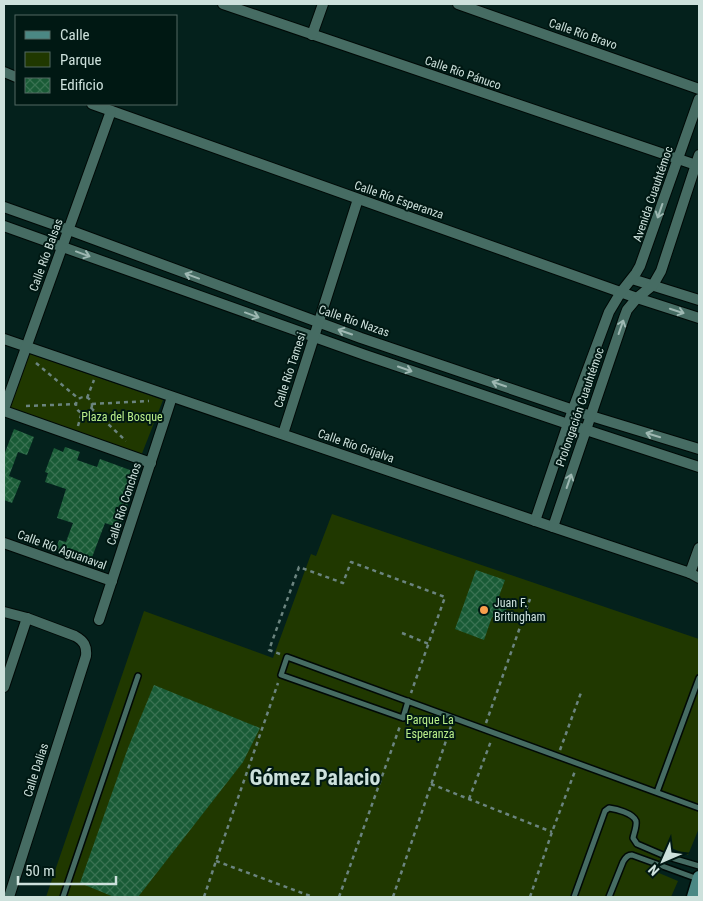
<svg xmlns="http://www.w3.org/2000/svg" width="703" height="901" viewBox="0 0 703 901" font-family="'Roboto Condensed',sans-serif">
  <defs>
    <pattern id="building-cross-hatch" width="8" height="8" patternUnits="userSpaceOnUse" patternTransform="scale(1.25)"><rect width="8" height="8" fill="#195b36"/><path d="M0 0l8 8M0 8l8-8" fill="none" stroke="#397252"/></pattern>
  </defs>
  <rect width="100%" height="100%" fill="#04211c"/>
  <g fill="#203800">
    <path d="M24 352 163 400 141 456 5 407Z"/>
    <path d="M332 514 699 639V828L688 855 669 847 659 873 678 881 671 897H46L144 611 273 658 311 554 316 556Z"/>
  </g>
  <g fill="url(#building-cross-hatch)">
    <path d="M14 429 34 437 27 455 18 452 9 476 21 481 12 503 4 500V455Z"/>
    <path d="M65 447 80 452 77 460 97 467 100 459 138 473 120 528 105 523 91 560 82 556 81 561 55 551 59 540 66 542 73 523 57 518 66 489 45 482 48 473 45 472 54 448 63 452Z"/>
    <path d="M476 570 505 580 498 599 509 603 502 621 492 617 484 640 455 629Z"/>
    <path d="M154 685 260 728 243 762 138 897H114L80 883 128 748Z"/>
  </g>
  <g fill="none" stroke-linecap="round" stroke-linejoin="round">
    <defs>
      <g id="lane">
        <path d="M408 701 403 718 281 675 287 657 699 808"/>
        <path d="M657 792 699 678"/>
        <path d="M63 897 138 676"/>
        <path d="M574 897 605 811 609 808C616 809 633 813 636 821 637 826 634 833 633 838L637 844 665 856 699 866"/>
        <path d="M609 897 623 862C625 858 627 855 632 855L698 879"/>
      </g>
      <g id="street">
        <path d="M223 4 696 165"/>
        <path d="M458 4 699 89"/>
        <path d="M312 35 323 4"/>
        <path d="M4 72 16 77"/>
        <path d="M92 104 637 298 699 318"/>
        <path d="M4 207 69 230 361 338 591 416 699 449"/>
        <path d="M4 226 365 355 568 424 699 467"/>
        <path d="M632 279 699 300"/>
        <path d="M4 339 553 527 690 573 699 578"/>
        <path d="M4 409 111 111"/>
        <path d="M4 411 151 463"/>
        <path d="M283 434 358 199"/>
        <path d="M535 521 573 409 609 312 621 292 636 273 640 266 699 99"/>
        <path d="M553 527 624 318 627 310 637 298 653 285 661 271 699 155"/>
        <path d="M4 543 112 581"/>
        <path d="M690 573 699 548"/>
        <path d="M4 612 27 618 75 636C84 641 87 646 86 656L9 897"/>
        <path d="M99 620 172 397"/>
        <path d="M4 687 27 618"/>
      </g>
      <path id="secondary" d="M693 897 699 877"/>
    </defs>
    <use href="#lane" stroke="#000906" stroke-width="8"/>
    <use href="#street" stroke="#000906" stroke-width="12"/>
    <use href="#secondary" stroke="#000906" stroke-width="15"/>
    <g stroke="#6b847f" stroke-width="2.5" stroke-dasharray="4 4" stroke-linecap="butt">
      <path d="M36 363 79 399"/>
      <circle cx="84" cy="405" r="8"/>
      <path d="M87 398 94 380"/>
      <path d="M92 404 149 401"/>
      <path d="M26 406 77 404"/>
      <path d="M91 408 126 441"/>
      <path d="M78 426 82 412"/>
      <path d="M402 633 429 644"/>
      <path d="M280 654 269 650 299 567 343 583 351 562 445 597 411 693"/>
      <path d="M486 723 530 599"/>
      <path d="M560 750 582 690"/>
      <path d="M431 784 552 832"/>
      <path d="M469 799 491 741"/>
      <path d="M216 861 313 897"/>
      <path d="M204 897 216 861 278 683"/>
      <path d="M339 897 400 726"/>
      <path d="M393 897 451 726"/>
      <path d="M530 897 552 832 575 771"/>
    </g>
    <use href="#lane" stroke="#466c63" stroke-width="5"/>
    <use href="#street" stroke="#466c63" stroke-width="10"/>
    <use href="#secondary" stroke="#4b8884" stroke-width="12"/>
  </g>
  <defs><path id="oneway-shaft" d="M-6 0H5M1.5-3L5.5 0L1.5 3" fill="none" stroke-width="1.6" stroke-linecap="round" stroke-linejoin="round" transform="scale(1.25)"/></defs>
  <g stroke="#9eb8b2">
    <use href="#oneway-shaft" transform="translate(660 211) rotate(109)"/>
    <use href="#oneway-shaft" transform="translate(83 254) rotate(20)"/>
    <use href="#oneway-shaft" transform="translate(192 276) rotate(-160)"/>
    <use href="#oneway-shaft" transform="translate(677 311) rotate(18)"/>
    <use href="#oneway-shaft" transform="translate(252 315) rotate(20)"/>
    <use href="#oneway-shaft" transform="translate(621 327) rotate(-71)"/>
    <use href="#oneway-shaft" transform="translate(345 332) rotate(-161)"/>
    <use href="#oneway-shaft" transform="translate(405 369) rotate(19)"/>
    <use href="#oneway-shaft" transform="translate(499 384) rotate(-161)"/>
    <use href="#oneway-shaft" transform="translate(653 435) rotate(-163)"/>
    <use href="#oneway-shaft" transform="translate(569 481) rotate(-71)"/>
  </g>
  <circle fill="#f99f4d" stroke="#001813" stroke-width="2" cx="484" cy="610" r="5"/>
  <g text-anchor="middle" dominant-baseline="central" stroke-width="4" stroke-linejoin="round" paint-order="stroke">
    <g font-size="12" fill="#cde1dc" stroke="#001813">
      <text transform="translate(583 34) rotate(19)">Calle Río Bravo</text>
      <text transform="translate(463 73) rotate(19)">Calle Río Pánuco</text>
      <text transform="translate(653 194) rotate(-71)">Avenida Cuauhtémoc</text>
      <text transform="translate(399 200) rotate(19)">Calle Río Esperanza</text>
      <text transform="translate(46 255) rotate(-70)">Calle Río Balsas</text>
      <text transform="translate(354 321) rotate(19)">Calle Río Nazas</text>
      <text transform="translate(290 370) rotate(-72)">Calle Río Tamesi</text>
      <text transform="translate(580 407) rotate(-71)">Prolongación Cuauhtémoc</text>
      <text transform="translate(356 446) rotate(19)">Calle Río Grijalva</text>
      <text transform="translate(124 504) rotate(-72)">Calle Río Conchos</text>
      <text transform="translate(62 550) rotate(20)">Calle Río Aguanaval</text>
      <text transform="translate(36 770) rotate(-72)">Calle Dalias</text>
    </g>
    <g font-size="12" fill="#b9ee89" stroke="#001813">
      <text x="122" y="417">Plaza del Bosque</text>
      <text x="430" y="720">Parque La<tspan x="430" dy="14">Esperanza</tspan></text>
    </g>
    <g font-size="12" fill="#cde1dc" stroke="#001813" text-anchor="start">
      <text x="494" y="603">Juan F.<tspan x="494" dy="14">Britingham</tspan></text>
    </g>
    <g font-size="22" font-weight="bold" fill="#cde1dc" stroke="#001813">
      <text x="315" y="777">Gómez Palacio</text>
    </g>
  </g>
  <rect width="703" height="901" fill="none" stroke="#cde1dc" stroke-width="10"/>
  <rect x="15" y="15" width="162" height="90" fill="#001813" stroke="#526863"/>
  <rect x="25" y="31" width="25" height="8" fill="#4b8884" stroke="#526863"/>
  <text x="60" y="40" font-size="15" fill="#cde1dc">Calle</text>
  <rect x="25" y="52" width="25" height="15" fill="#203800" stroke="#526863"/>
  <text x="60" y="65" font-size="15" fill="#cde1dc">Parque</text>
  <rect x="25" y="78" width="25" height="15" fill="url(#building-cross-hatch)" stroke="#526863"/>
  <text x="60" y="90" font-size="15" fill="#cde1dc">Edificio</text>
  <g transform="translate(663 861) rotate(225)" stroke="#001813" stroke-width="4" paint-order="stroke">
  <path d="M0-4L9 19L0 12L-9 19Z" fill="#cde1dc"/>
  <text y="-8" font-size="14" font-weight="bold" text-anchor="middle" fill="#cde1dc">N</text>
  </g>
  <path d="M18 876v8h98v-8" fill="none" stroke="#cde1dc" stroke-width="2.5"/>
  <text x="25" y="876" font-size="15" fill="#cde1dc" stroke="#001813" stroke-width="4" paint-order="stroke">50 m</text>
</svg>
